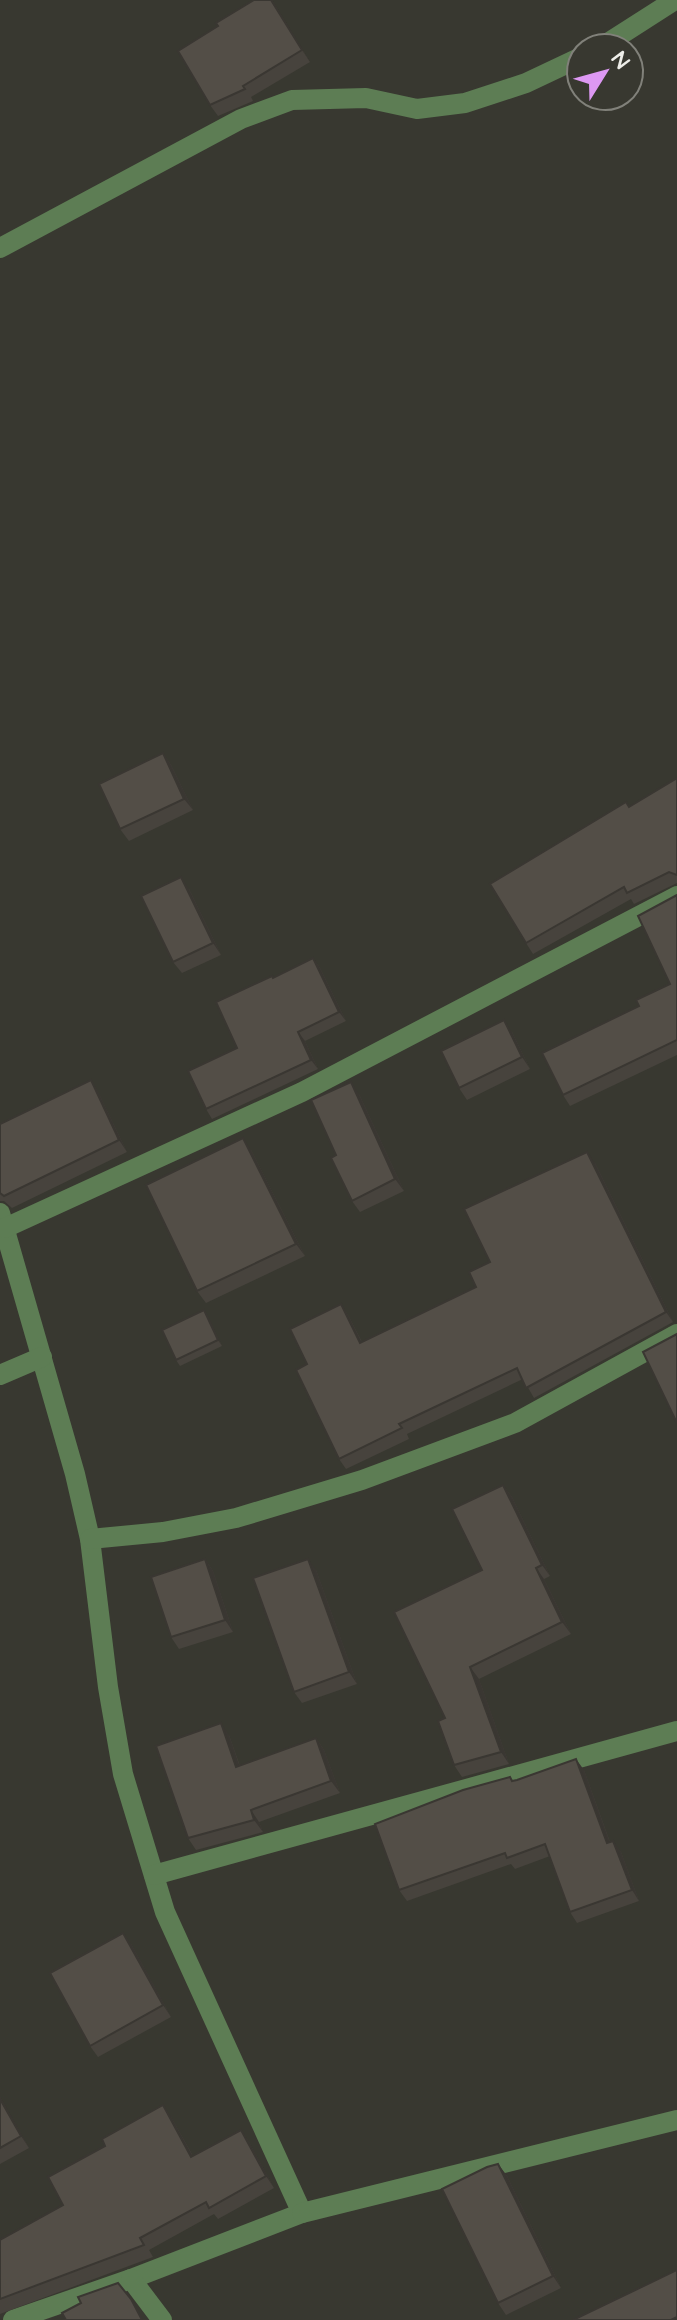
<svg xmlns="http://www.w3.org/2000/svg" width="677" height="2320" viewBox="0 0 677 2320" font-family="Quicksand,sans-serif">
  <rect width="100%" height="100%" fill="#383830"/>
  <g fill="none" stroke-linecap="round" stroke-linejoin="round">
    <g stroke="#5d7d54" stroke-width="20">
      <path d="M600 48 675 0"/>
      <path d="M0 248 241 119 292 100 366 98 417 109 465 103 526 83 581 57"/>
      <path d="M0 1213 75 1474 90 1539 108 1687 123 1774 165 1912 302 2213 131 2279 13 2320"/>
      <path d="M5 1228 302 1092 677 896"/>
      <path d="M0 1375 42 1357"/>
      <path d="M90 1539 163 1532 236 1518 362 1480 515 1423 677 1334"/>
      <path d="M154 1875 677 1731"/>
      <path d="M302 2213 677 2120"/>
      <path d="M131 2279 162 2320"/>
    </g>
  </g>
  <g fill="#47433d">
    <path d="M272 0 310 62 251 97 253 101 218 116 210 105Z"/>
    <path d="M163 753 171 765 193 810 129 841 120 829Z"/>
    <path d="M677 778V883L634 904 631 899 533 954 526 943 630 807Z"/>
    <path d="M189 889 221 955 182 973 173 962Z"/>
    <path d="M677 895V1055L570 1106 563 1095 639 1006 670 984Z"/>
    <path d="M313 958 320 968 346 1021 305 1041 318 1069 212 1119 206 1109 273 978Z"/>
    <path d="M512 1032 530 1069 467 1100 459 1088Z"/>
    <path d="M91 1080 98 1092 127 1152 12 1208 4 1201H0V1124Z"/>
    <path d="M359 1094 404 1191 360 1212 352 1201 336 1155Z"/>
    <path d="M251 1150 305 1256 206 1303 197 1291Z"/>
    <path d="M595 1163 673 1322 534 1398 523 1379 407 1434 409 1439 346 1469 339 1459 307 1364 341 1304 348 1315 362 1342 476 1287 490 1262Z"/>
    <path d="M204 1310 208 1317 222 1346 180 1366 176 1360Z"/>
    <path d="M503 1485 512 1497 550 1576 544 1579 571 1634 479 1679 509 1764 462 1777 454 1765 482 1570Z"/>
    <path d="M205 1559 213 1571 233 1632 179 1649 171 1637Z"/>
    <path d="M316 1570 357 1684 302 1703 294 1692Z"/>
    <path d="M229 1735 240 1766 316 1738 324 1750 340 1793 259 1822 263 1832 196 1850 188 1838Z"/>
    <path d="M584 1770 610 1842 621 1852 639 1901 577 1923 570 1912 550 1856 515 1869 511 1864 407 1901 399 1890 513 1781Z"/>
    <path d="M131 1944 171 2017 98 2057 90 2046Z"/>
    <path d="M0 2097 29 2148 0 2164Z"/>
    <path d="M171 2117 193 2156 241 2130 249 2142 274 2188 218 2219 214 2214 149 2250 153 2257 0 2314V2240L63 2205Z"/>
    <path d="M498 2164 507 2176 561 2288 506 2315 498 2303Z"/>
  </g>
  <g fill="#3a3732">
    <path d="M272 0 310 62 302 50Z"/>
    <path d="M163 753 171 765 193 810 184 799Z"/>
    <path d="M181 877 189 889 221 955 213 943Z"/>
    <path d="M313 958 320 968 346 1021 339 1012Z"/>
    <path d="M504 1020 512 1032 530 1069 522 1057Z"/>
    <path d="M298 1032 305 1041 318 1069 311 1060Z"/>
    <path d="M91 1080 98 1092 127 1152 119 1140Z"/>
    <path d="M351 1082 359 1094 404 1191 395 1179Z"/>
    <path d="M243 1138 251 1150 305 1256 296 1244Z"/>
    <path d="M587 1152 595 1163 673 1322 666 1312Z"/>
    <path d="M341 1304 348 1315 367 1353 360 1343Z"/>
    <path d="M204 1310 208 1317 222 1346 218 1340Z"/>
    <path d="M503 1485 512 1497 550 1576 542 1565Z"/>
    <path d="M205 1559 213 1571 233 1632 225 1620Z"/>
    <path d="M308 1559 316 1570 357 1684 349 1672Z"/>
    <path d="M536 1568 544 1579 571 1634 562 1622Z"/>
    <path d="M470 1667 479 1679 509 1764 501 1752Z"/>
    <path d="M221 1723 229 1735 244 1779 236 1767Z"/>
    <path d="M316 1738 324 1750 340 1793 331 1781Z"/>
    <path d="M576 1759 584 1770 614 1854 607 1843Z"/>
    <path d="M251 1810 259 1822 263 1832 254 1820Z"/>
    <path d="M613 1841 621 1852 639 1901 632 1890Z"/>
    <path d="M123 1933 131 1944 171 2017 163 2005Z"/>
    <path d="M0 2097 5 2105 29 2148 21 2136Z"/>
    <path d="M163 2105 171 2117 200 2169 191 2157Z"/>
    <path d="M241 2130 249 2142 274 2188 266 2176Z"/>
    <path d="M498 2164 507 2176 561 2288 553 2276Z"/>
  </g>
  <g fill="#534e47" stroke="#3a3732" stroke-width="2">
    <path d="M254 0H271L302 50 243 86 245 89 210 105 178 51 218 26 216 23Z"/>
    <path d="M163 753 184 799 120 829 99 784Z"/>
    <path d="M677 778V875L669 872 627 893 624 887 526 943 490 884 626 802 629 807Z"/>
    <path d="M181 877 213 943 173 962 141 896Z"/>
    <path d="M677 895V1040L563 1095 542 1053 639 1006 636 1000 670 984 638 916Z"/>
    <path d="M313 958 339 1012 298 1032 311 1060 206 1109 188 1071 237 1048 216 1002 272 976 273 978Z"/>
    <path d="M504 1020 522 1057 459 1088 441 1051Z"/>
    <path d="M91 1080 119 1140 4 1196 0 1193V1124Z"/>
    <path d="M351 1082 395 1179 352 1201 331 1158 336 1155 311 1100Z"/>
    <path d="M243 1138 296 1244 197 1291 146 1185Z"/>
    <path d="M587 1152 666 1312 526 1388 517 1368 399 1424 402 1428 339 1459 296 1370 307 1364 290 1329 341 1304 360 1343 476 1287 469 1272 490 1262 464 1209Z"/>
    <path d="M204 1310 218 1340 176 1360 162 1330Z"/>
    <path d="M677 1334V1423L643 1352Z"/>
    <path d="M503 1485 542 1565 536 1568 562 1622 470 1667 501 1752 454 1765 438 1721 445 1718 394 1612 482 1570 452 1509Z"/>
    <path d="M205 1559 225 1620 171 1637 151 1577Z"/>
    <path d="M308 1559 349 1672 294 1692 253 1578Z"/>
    <path d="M221 1723 236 1767 316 1738 331 1781 251 1810 254 1820 188 1838 156 1746Z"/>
    <path d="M576 1759 607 1843 613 1841 632 1890 570 1912 545 1844 507 1858 505 1853 399 1890 375 1824 463 1790 510 1777 512 1781 517 1780Z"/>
    <path d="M123 1933 163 2005 90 2046 50 1973Z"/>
    <path d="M0 2099 21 2136 0 2148Z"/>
    <path d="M163 2105 191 2157 241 2130 266 2176 209 2208 206 2202 140 2238 144 2245 0 2299V2240L63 2205 48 2177 105 2146 102 2139Z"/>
    <path d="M498 2164 553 2276 498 2303 442 2189 487 2167Z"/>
    <path d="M677 2270V2317L671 2320H573Z"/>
    <path d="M118 2283 131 2299 142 2320H66L62 2313 81 2303 78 2297Z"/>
  </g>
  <g transform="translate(605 72) rotate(53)"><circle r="38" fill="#383830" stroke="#81817a" stroke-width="2"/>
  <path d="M0-6L14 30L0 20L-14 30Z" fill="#dd98f3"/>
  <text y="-12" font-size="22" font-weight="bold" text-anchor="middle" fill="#eeeee9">N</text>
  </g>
</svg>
